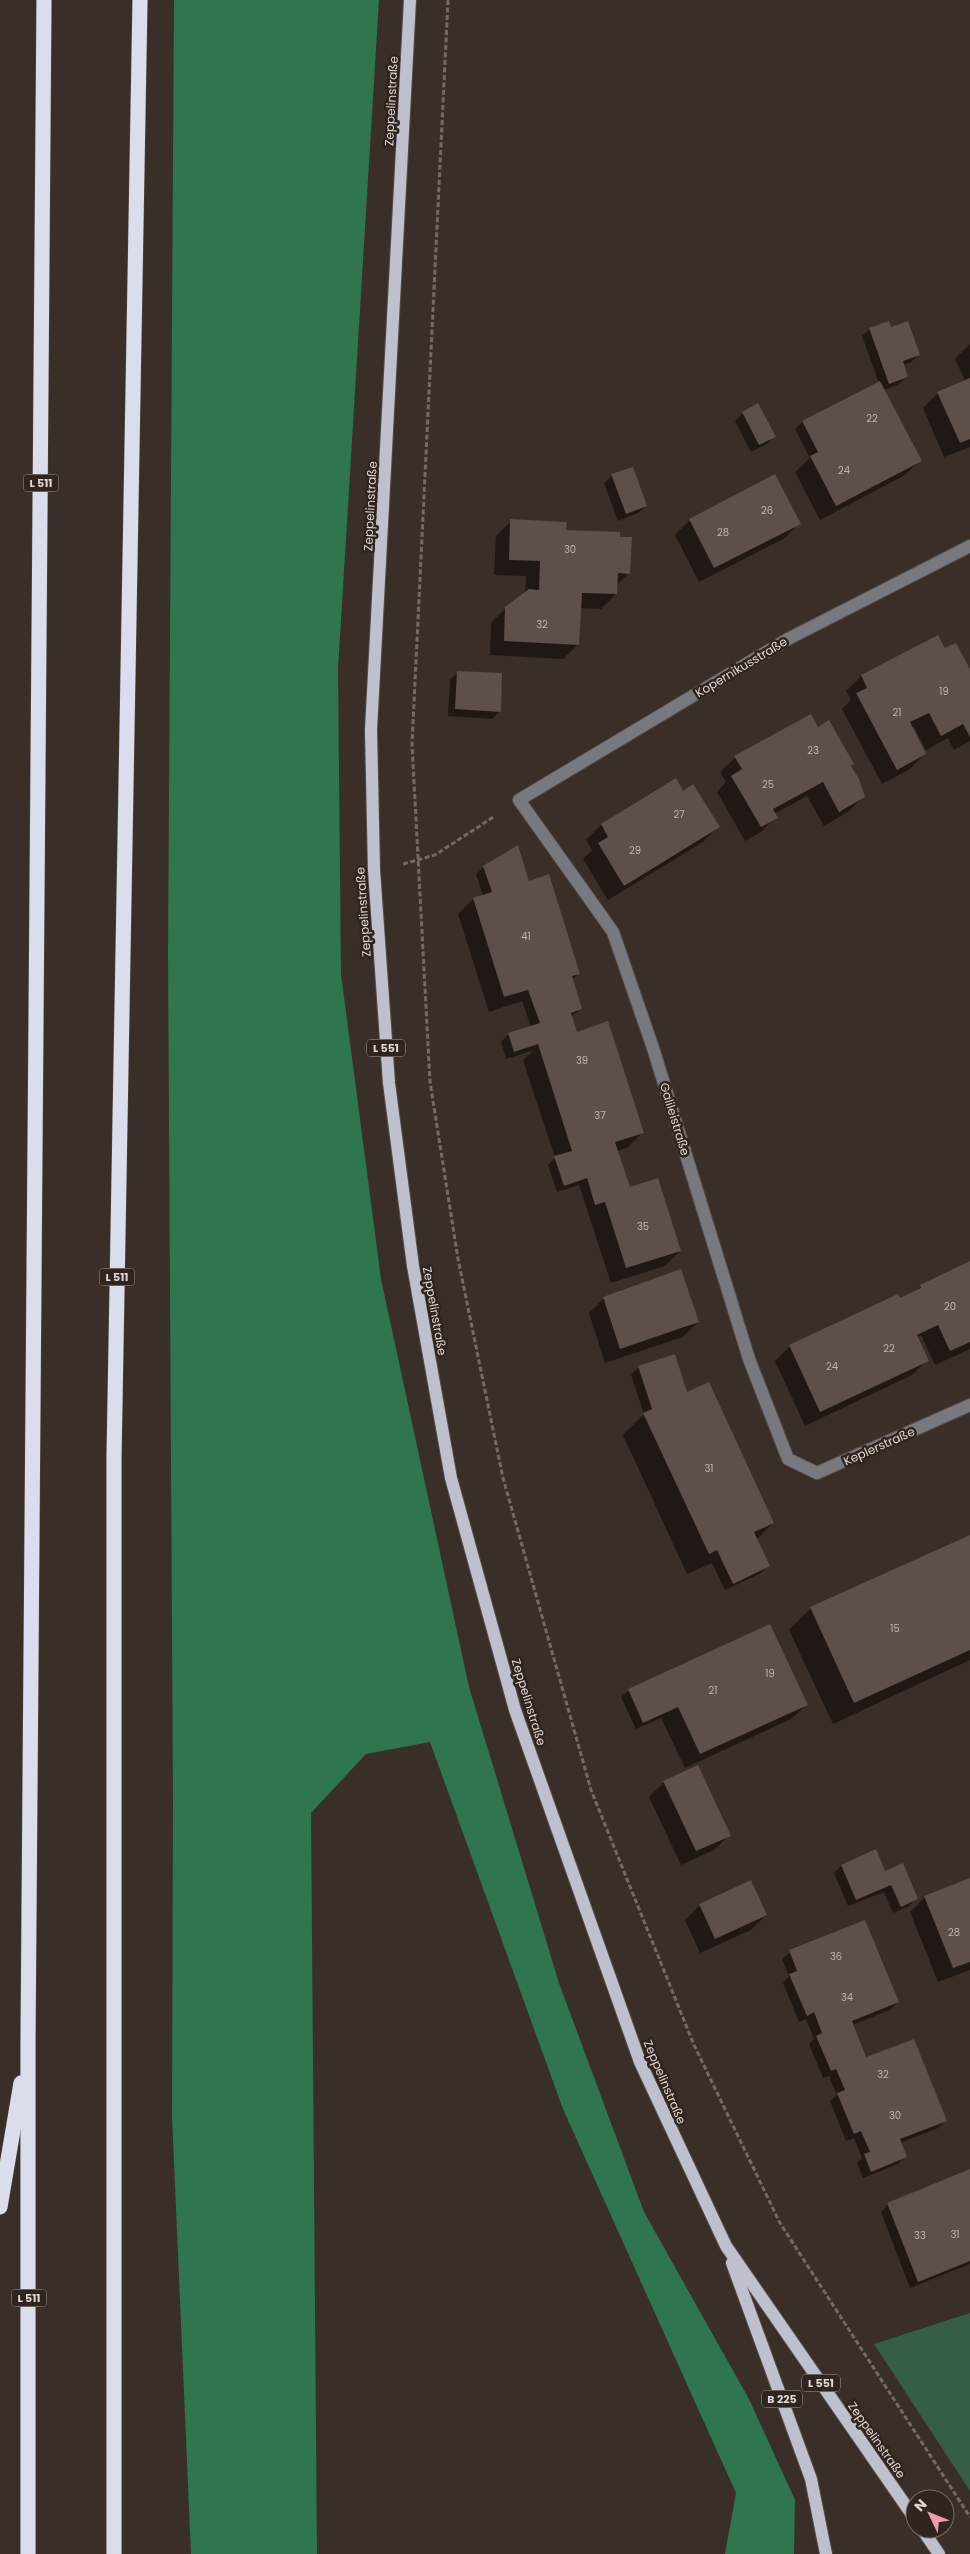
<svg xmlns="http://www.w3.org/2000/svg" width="970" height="2554" viewBox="0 0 970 2554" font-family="Poppins,sans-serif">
  <rect width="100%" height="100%" fill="#3a2e28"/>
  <path fill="#365d47" d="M970 2313V2491L874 2344Z"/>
  <path fill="#2e7550" d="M174 0H379L338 669 341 974 381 1279 469 1687 559 1983 644 2212 749 2399 795 2500 794 2554H725L736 2493 563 2109 430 1742 366 1754 311 1813 317 2554H191L172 2116 173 1801 168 954Z"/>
  <g fill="#0007">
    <path d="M870 329 919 354 911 362 903 365 907 377 899 384 884 390 920 460 905 475 820 520 795 472 810 458 795 429 802 422 879 383 862 336Z"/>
    <path d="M970 344V447L944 457 923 408 938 393 965 381 955 359Z"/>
    <path d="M758 405 774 436 767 444 751 452 735 421 743 413Z"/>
    <path d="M612 476 646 506 638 513 618 521 604 483Z"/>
    <path d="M690 520 799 523 785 538 699 582 675 535Z"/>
    <path d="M511 521 565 531 629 573 616 586V594L601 609 580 608 578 644 563 659 490 655 491 623 506 608 525 594 526 576 494 575 496 536Z"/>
    <path d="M945 650 970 672V741L954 750 948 738 926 750 914 727 911 728 925 754 910 769 882 784 842 709 851 700 846 691 861 676Z"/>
    <path d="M458 672 500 711 492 719 448 716 450 680Z"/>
    <path d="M818 728 850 766 863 797 848 812 824 826 807 796 774 814 776 817 761 832 745 841 717 792 726 782 720 772 735 758Z"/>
    <path d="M675 780 682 793 718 827 703 842 608 900 583 859 592 850 586 840 601 825Z"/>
    <path d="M484 867 528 882 579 973 572 980 581 1009 571 1017 576 1033 643 1132 628 1147 617 1151 629 1188 680 1251 665 1266 611 1283 579 1185 557 1192 548 1165 555 1158 523 1060 534 1050 506 1059 501 1042 509 1034 531 1027 522 1001 489 1012 458 914 473 899 483 896 476 874Z"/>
    <path d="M970 1263V1349L935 1365 921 1335 917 1338 927 1360 912 1375 805 1426 775 1361 790 1346 899 1300 914 1293 921 1286Z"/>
    <path d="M604 1298 698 1322 683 1337 605 1363 589 1313Z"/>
    <path d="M639 1367 686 1392 773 1523 756 1540 768 1566 761 1573 725 1590 712 1563 687 1574 623 1435 644 1414 631 1375Z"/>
    <path d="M970 1536V1660L833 1724 789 1630 811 1608Z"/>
    <path d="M629 1690 806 1705 791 1719 685 1768 661 1718 636 1729 621 1697Z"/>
    <path d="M664 1782 729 1835 714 1850 681 1865 649 1797Z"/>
    <path d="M875 1851 884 1872 916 1898 909 1906 893 1913 884 1892 848 1906 834 1873 841 1866Z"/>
    <path d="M970 1879V1970L938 1982 910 1912 925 1897Z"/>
    <path d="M700 1905 766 1915 751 1930 700 1953 685 1920Z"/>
    <path d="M865 1922 897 2002 890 2010 852 2025 866 2059 945 2121 938 2128 900 2143 905 2157 898 2164 863 2178 857 2163 862 2158 854 2138 846 2141 830 2101 837 2095 829 2076 823 2078 809 2044 814 2039 806 2019 799 2022 783 1983 789 1976 782 1959 790 1952Z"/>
    <path d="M970 2171V2264L910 2288 881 2212 888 2204Z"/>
  </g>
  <g fill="#5d4f49">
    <path d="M889 321 891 327 908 321 920 355 903 361 908 377 889 384 869 328Z"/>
    <path d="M970 378V439L960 443 937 392Z"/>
    <path d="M880 381 922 461 836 506 810 456 818 452 802 421Z"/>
    <path d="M758 403 776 437 759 445 742 412Z"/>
    <path d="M633 467 647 506 626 514 611 474Z"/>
    <path d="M775 474 801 524 714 568 689 519Z"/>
    <path d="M510 519 567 522 566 530 620 532V537H632L630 574 618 573 617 594 582 593 579 645 504 641 505 607 529 589 539 590 540 561 509 560Z"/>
    <path d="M938 635 945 648 956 643 970 669V737L963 724 941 736 929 713 910 722 926 754 897 770 856 693 867 688 861 675Z"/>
    <path d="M457 671 502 673 501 712 455 709Z"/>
    <path d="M811 714 818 727 829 720 854 764 851 766 859 779 865 797 839 812 823 782 773 809 778 818 761 827 731 776 742 769 734 756Z"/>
    <path d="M676 778 683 791 693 784 720 827 624 886 598 843 608 837 601 824Z"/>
    <path d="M518 845 529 881 549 874 580 974 572 976 582 1009 571 1013 577 1032 608 1021 644 1133 615 1142 630 1187 658 1178 681 1251 626 1268 605 1202 595 1205 587 1178 564 1186 554 1156 572 1151 538 1044 514 1052 508 1033 540 1023 528 990 504 997 473 898 492 892 483 866Z"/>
    <path d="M970 1261V1342L950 1351 938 1325 917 1335 929 1361 820 1412 789 1345 898 1294 900 1298 921 1288 920 1285Z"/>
    <path d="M681 1269 699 1322 620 1349 603 1297Z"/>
    <path d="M675 1354 687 1392 709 1382 774 1523 754 1532 770 1566 733 1584 717 1550 709 1554 643 1413 652 1409 638 1366Z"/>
    <path d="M970 1535V1650L854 1703 810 1607Z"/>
    <path d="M770 1624 808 1705 700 1754 678 1707 643 1723 628 1689Z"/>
    <path d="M698 1765 731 1836 696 1851 663 1781Z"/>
    <path d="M876 1849 885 1871 903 1863 918 1899 901 1907 891 1885 856 1900 841 1865Z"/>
    <path d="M970 1878V1962L953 1968 924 1896Z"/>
    <path d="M751 1880 767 1915 715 1939 699 1904Z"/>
    <path d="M865 1920 899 2002 852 2021 866 2057 914 2039 947 2121 900 2139 907 2157 871 2172 864 2154 870 2152 861 2131 854 2134 837 2093 845 2090 836 2069 831 2071 816 2036 822 2033 814 2012 807 2016 789 1974 797 1971 789 1950Z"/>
    <path d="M970 2169V2261L918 2282 887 2203Z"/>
  </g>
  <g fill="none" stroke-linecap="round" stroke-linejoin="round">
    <defs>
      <path id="minor" d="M970 546 788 639 519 800 613 932 653 1048 749 1359 788 1459 817 1473 970 1405"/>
      <g id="major">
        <path d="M410 0 371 730 374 870 389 1083 413 1266 451 1478 515 1710 640 2062 726 2246 915 2519"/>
        <path d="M732 2263 811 2479 826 2554"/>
        <path d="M922 2529 939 2554"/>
      </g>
      <g id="highway">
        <path d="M0 2207 21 2083"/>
        <path d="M28 2554V2042L44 0"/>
        <path d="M114 2554V1458L140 0"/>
      </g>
    </defs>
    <use href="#minor" stroke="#584c47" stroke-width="14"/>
    <use href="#major" stroke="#584c47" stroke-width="14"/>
    <use href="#highway" stroke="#584c47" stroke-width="16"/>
    <g stroke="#746a65" stroke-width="3" stroke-dasharray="5 2.5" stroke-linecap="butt">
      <path d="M448 0 412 744 430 1082 458 1259 503 1478 591 1790 694 2045 780 2223 970 2517"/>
      <path d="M403 864 435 855 495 816"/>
    </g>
    <use href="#minor" stroke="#78797f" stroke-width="12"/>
    <use href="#major" stroke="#bec0cd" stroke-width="12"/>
    <use href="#highway" stroke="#daddec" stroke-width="15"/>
  </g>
  <g text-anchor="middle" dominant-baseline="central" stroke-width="5" stroke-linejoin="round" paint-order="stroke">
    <g font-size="10" fill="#beb4b0">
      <text x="872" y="418">22</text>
      <text x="844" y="470">24</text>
      <text x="767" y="510">26</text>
      <text x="723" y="532">28</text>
      <text x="570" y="549">30</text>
      <text x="542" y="624">32</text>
      <text x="944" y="691">19</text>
      <text x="897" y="712">21</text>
      <text x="813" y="750">23</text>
      <text x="768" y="784">25</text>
      <text x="679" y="814">27</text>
      <text x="635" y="850">29</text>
      <text x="526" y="936">41</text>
      <text x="582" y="1060">39</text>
      <text x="600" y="1115">37</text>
      <text x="643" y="1226">35</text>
      <text x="950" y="1306">20</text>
      <text x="889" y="1348">22</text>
      <text x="832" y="1366">24</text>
      <text x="709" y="1468">31</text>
      <text x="895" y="1628">15</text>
      <text x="770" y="1673">19</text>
      <text x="713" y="1690">21</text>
      <text x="954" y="1932">28</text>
      <text x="836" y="1956">36</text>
      <text x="847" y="1997">34</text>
      <text x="883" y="2074">32</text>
      <text x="895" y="2115">30</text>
      <text x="955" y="2234">31</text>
      <text x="920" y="2235">33</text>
    </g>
    <g fill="#30241e" stroke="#aaa19d" stroke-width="1">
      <rect x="23.5" y="474.5" width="35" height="17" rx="4"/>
      <rect x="367" y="1039.5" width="38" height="17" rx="4"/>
      <rect x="99.5" y="1268.5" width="35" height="17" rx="4"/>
      <rect x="11.5" y="2289.5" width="35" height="17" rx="4"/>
      <rect x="802" y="2374.5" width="38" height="17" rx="4"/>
      <rect x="762" y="2390.5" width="40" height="17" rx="4"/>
    </g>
    <g font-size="11" font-weight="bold" fill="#dfd6d3">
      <text x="41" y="483">L 511</text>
      <text x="386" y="1048">L 551</text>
      <text x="117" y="1277">L 511</text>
      <text x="29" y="2298">L 511</text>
      <text x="821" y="2383">L 551</text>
      <text x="782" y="2399">B 225</text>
    </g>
    <g font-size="12" fill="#dfd6d3" stroke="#30241e">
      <text transform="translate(391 101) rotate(-87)">Zeppelinstraße</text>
      <text transform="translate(370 506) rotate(-87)">Zeppelinstraße</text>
      <text transform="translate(741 667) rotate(-31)">Kopernikusstraße</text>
      <text transform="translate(363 912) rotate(-94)">Zeppelinstraße</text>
      <text transform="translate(675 1119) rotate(73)">Galileistraße</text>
      <text transform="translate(435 1311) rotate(80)">Zeppelinstraße</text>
      <text transform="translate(879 1446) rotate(-24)">Keplerstraße</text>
      <text transform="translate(529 1702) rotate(73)">Zeppelinstraße</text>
      <text transform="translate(665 2082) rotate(67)">Zeppelinstraße</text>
      <text transform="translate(877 2440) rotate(55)">Zeppelinstraße</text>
    </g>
  </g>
  <g transform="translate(930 2514) rotate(313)"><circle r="24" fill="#30241e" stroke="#766b66"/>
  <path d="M0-4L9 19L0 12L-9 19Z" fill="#f19ab1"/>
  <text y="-8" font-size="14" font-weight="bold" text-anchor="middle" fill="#dfd6d3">N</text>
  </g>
</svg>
